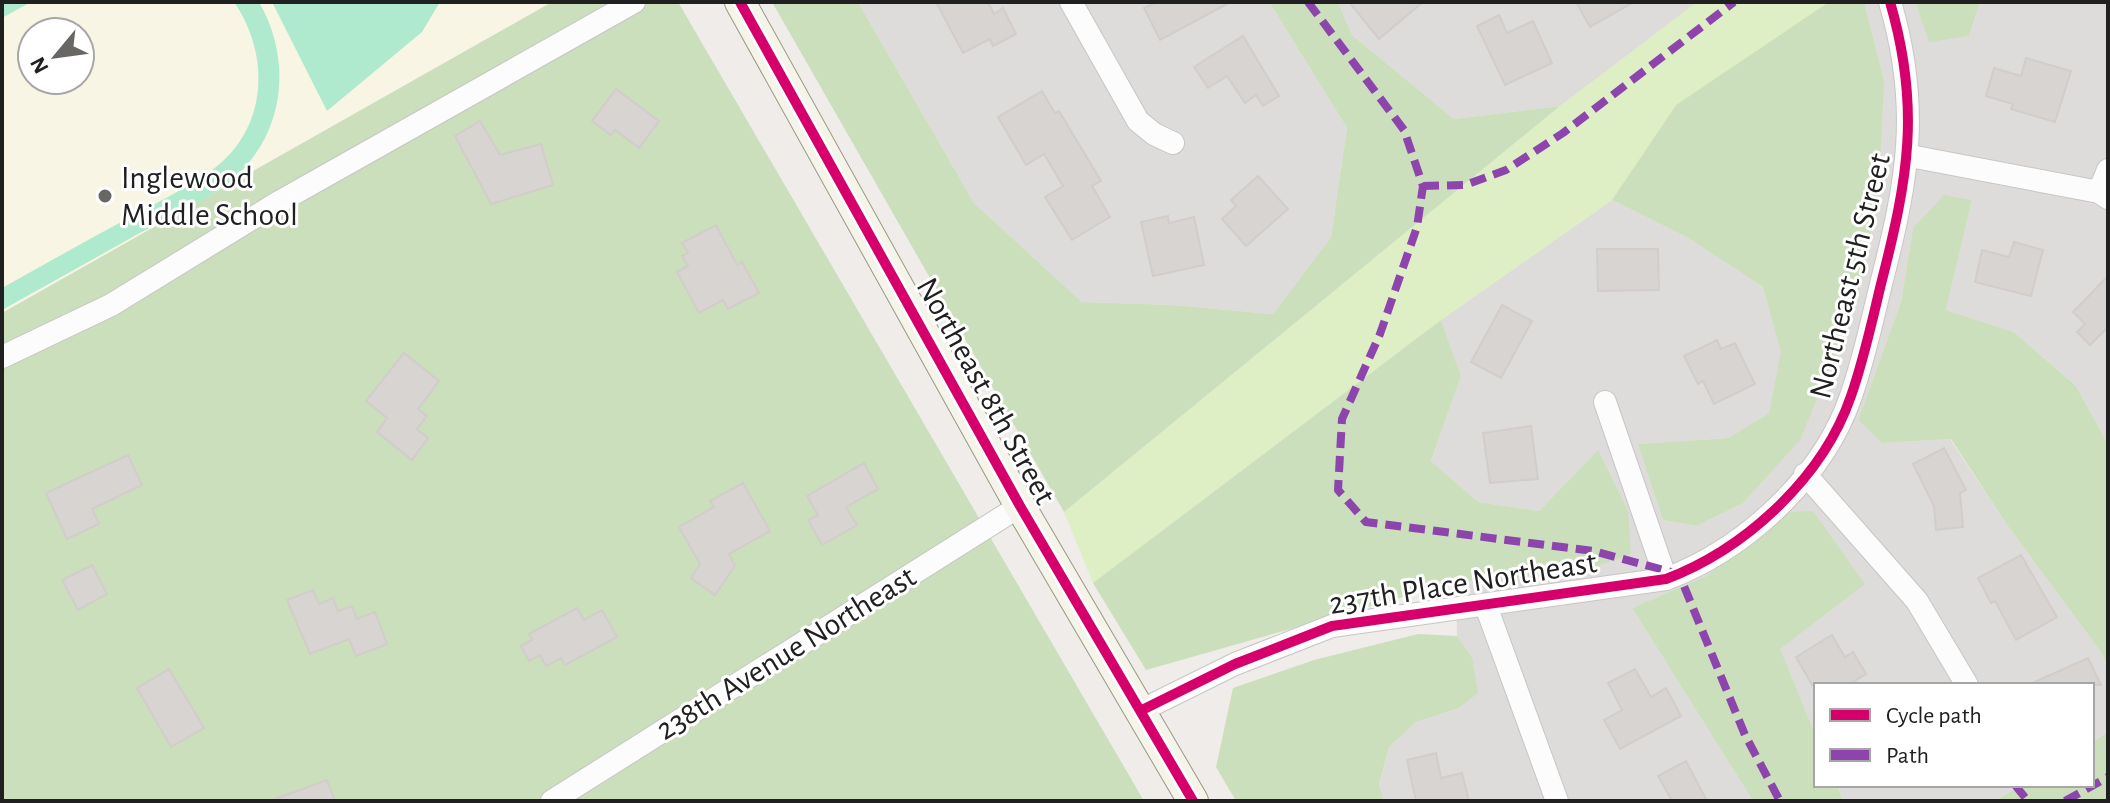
<svg xmlns="http://www.w3.org/2000/svg" width="2110" height="803" viewBox="0 0 2110 803" font-family="'Alegreya Sans',sans-serif">
  <rect width="100%" height="100%" fill="#efece9"/>
  <g fill="#dedcda">
    <path d="M858 2H1269L1347 128 1331 237 1273 314 1173 305 1082 302 974 203Z"/>
    <path d="M1338 2H1702L1560 106 1454 119 1352 35Z"/>
    <path d="M1864 2H1915L1929 41 1969 36 1980 2H2108V444L2076 386 2014 332 1946 310 1972 200 1913 228 1901 302 1858 420 1882 443 1950 439 2005 522 2103 655 2108 669V732L2092 742V685H1816V736L1779 648 1787 512 1706 576 1632 608 1753 801H1384L1379 786 1389 747 1416 722 1457 709 1472 657 1457 636 1456 582 1577 573 1598 450 1539 511 1478 502 1431 461 1461 376 1441 320 1612 200 1688 238 1763 287 1782 352 1769 413 1728 438 1639 444 1663 520 1696 526 1742 504 1884 80Z"/>
    <path d="M1837 785H2021L1995 801H1843Z"/>
  </g>
  <path fill="#f8f5e5" fill-rule="evenodd" d="M2 2H552L2 313ZM32 32H80V80H32Z"/>
  <path fill="#deeec5" d="M1697 2H1829L1676 105 1612 200 1441 320 1093 583 1064 512 1560 106Z"/>
  <g fill="#cbdfbc">
    <path d="M552 2H678L1144 801H2V313Z"/>
    <path d="M772 2H858L974 203 1082 302 1173 305 1273 314 1331 237 1347 128 1269 2H1338L1352 35 1454 119 1560 106 1064 512Z"/>
    <path d="M1829 2H1864L1884 80 1879 190 1856 304 1800 440 1742 504 1696 526 1663 520 1638 444 1728 438 1769 413 1781 352 1763 287 1688 238 1612 200 1676 105Z"/>
    <path d="M1915 2H1980L1969 36 1929 42Z"/>
    <path d="M1944 195 1972 200 1946 310 2014 332 2076 386 2108 444V669L2103 655 2005 522 1951 439 1882 443 1858 420 1901 302 1913 228Z"/>
    <path d="M1441 320 1461 376 1431 461 1478 502 1539 511 1598 450 1628 511 1631 554 1577 573 1456 582 1146 670 1093 583Z"/>
    <path d="M1813 511 1865 584 1780 649 1816 736V785H1837L1843 801H1753L1632 608 1706 576 1787 512Z"/>
    <path d="M1418 634 1457 636 1472 657 1478 693 1457 709 1416 722 1389 747 1379 785 1384 801H1236L1216 767 1233 688 1314 660Z"/>
    <path d="M2108 732V801H1995L2021 785H2092V742Z"/>
  </g>
  <g fill="#b0eace">
    <path d="M2 2H31L2 18Z"/>
    <path d="M234 2H259C293 61 285 134 232 180 204 203 168 218 136 235 92 260 47 285 2 310V288C43 265 84 242 125 220 155 203 189 188 216 167 268 126 270 54 234 2Z"/>
    <path d="M272 2H440L422 32 327 111Z"/>
  </g>
  <g fill="#d7d4d1" stroke="#d2cdca" stroke-width="2">
    <path d="M936 2H988L994 14 1003 8 1016 34 993 46 990 39 963 53Z"/>
    <path d="M1156 2H1231L1160 40 1144 8Z"/>
    <path d="M1349 2H1423L1379 39Z"/>
    <path d="M1576 2H1634L1590 27Z"/>
    <path d="M1499 15 1507 33 1533 21 1552 63 1505 85 1477 26Z"/>
    <path d="M1243 36 1279 96 1263 106 1256 95 1245 103 1227 76 1208 88 1194 67Z"/>
    <path d="M2026 58 2071 71 2055 122 2011 109 2013 104 1986 96 1994 68 2021 76Z"/>
    <path d="M616 89 659 121 639 148 615 130 611 135 592 121Z"/>
    <path d="M1042 91 1055 113 1059 111 1101 181 1092 186 1110 217 1072 240 1045 197 1063 186 1044 154 1026 165 998 117Z"/>
    <path d="M480 121 500 155 541 144 553 185 491 204 455 136Z"/>
    <path d="M1258 176 1288 209 1246 246 1222 219 1236 206 1231 200Z"/>
    <path d="M1168 216 1169 223 1194 217 1204 265 1153 276 1141 222Z"/>
    <path d="M716 225 737 265 742 262 759 293 728 309 723 300 699 313 677 272 688 266 682 256 688 253 682 243Z"/>
    <path d="M2014 242 2043 250 2031 296 1975 282 1982 250 2009 257Z"/>
    <path d="M1597 249H1658L1659 290 1598 291Z"/>
    <path d="M2108 276V327L2090 345 2077 332 2085 324 2073 312Z"/>
    <path d="M1502 305 1532 321 1501 378 1471 362Z"/>
    <path d="M1717 340 1721 349 1735 343 1755 384 1714 404 1703 381 1698 384 1684 356Z"/>
    <path d="M404 353 439 381 418 409 427 416 417 429 428 438 412 460 377 432 387 418 366 401Z"/>
    <path d="M1531 426 1538 479 1490 483 1483 433Z"/>
    <path d="M1944 448 1966 490 1960 493 1963 527 1936 530 1934 506 1913 464Z"/>
    <path d="M128 455 142 485 92 509 99 524 67 539 46 493Z"/>
    <path d="M864 463 878 489 846 507 857 525 822 545 808 520 818 515 807 496Z"/>
    <path d="M743 483 770 531 729 554 735 566 715 595 691 578 700 564 679 527 714 507 710 501Z"/>
    <path d="M2021 555 2057 617 2016 640 1995 601 1991 603 1978 578Z"/>
    <path d="M92 565 107 594 78 610 62 580Z"/>
    <path d="M313 590 319 604 333 598 338 611 352 606 357 619 375 612 387 644 356 656 349 639 310 654 287 600Z"/>
    <path d="M577 608 584 620 602 610 617 637 565 665 561 658 546 666 540 655 529 661 521 646 532 640 529 634Z"/>
    <path d="M1832 635 1845 657 1853 652 1866 674 1848 685H1812L1796 657Z"/>
    <path d="M2088 658 2101 685H2028Z"/>
    <path d="M169 669 204 728 171 747 137 688Z"/>
    <path d="M1635 669 1651 697 1666 688 1681 716 1620 749 1604 720 1622 710 1608 683Z"/>
    <path d="M1436 753 1441 778 1462 773 1469 801H1416L1407 760Z"/>
    <path d="M1686 761 1707 801H1672L1658 776Z"/>
    <path d="M327 780 335 801H275V799Z"/>
  </g>
  <g fill="none" stroke-linecap="round" stroke-linejoin="round">
    <defs>
      <g id="street">
        <path d="M1071 2 1138 121 1154 134 1173 143"/>
        <path d="M1910 156 2099 192 2108 198"/>
        <path d="M2099 192 2108 170"/>
        <path d="M2 357 111 305 279 202 634 2"/>
        <path d="M1605 402 1666 579"/>
        <path d="M1805 474 1917 601 1967 685"/>
        <path d="M1486 606 1557 801"/>
        <path d="M1142 710 1235 664 1332 626 1666 579C1745 549 1823 478 1851 396 1864 359 1872 321 1881 284 1908 179 1921 108 1890 2"/>
        <path d="M552 801 1020 506"/>
      </g>
      <path id="secondary" d="M740 2 1020 506 1193 801"/>
    </defs>
    <use href="#street" stroke="#c7c6c5" stroke-width="24"/>
    <use href="#secondary" stroke="#9a997f" stroke-width="32"/>
    <use href="#street" stroke="#fdfcfc" stroke-width="22"/>
    <use href="#secondary" stroke="#f5f4eb" stroke-width="30"/>
    <g stroke="#8e44ad" stroke-width="8" stroke-dasharray="16 8" stroke-linecap="butt">
      <path d="M1308 2 1404 130 1423 186 1417 227 1380 334 1342 419 1338 490 1366 522 1593 551 1679 574 1745 735 1780 801"/>
      <path d="M1423 186 1465 185 1506 170 1563 133 1734 2"/>
      <path d="M2015 785 2028 801"/>
      <path d="M2065 801 2108 777"/>
    </g>
    <defs>
      <g id="cycleway">
        <path d="M740 2 1020 506 1193 801"/>
        <path d="M1142 710 1235 664 1332 626 1666 579C1745 549 1823 478 1851 396 1864 359 1872 321 1881 284 1908 179 1921 108 1890 2"/>
      </g>
    </defs>
    <use href="#cycleway" stroke="#fff" stroke-width="15"/>
    <use href="#cycleway" stroke="#d6006c" stroke-width="10"/>
  </g>
  <circle fill="#686766" stroke="#fff" stroke-width="3" cx="105" cy="196" r="8"/>
  <g text-anchor="middle" dominant-baseline="central" stroke-width="6" stroke-linejoin="round" paint-order="stroke">
    <g font-size="32" fill="#202020" stroke="#fff" text-anchor="start">
      <text x="121" y="178">Inglewood<tspan x="121" dy="37">Middle School</tspan></text>
    </g>
    <g font-size="32" fill="#202020" stroke="#fff">
      <text transform="translate(1850 276) rotate(-76)">Northeast 5th Street</text>
      <text transform="translate(986 391) rotate(61)">Northeast 8th Street</text>
      <text transform="translate(1463 583) rotate(-9)">237th Place Northeast</text>
      <text transform="translate(786 653) rotate(-32)">238th Avenue Northeast</text>
    </g>
  </g>
  <rect width="2110" height="803" fill="none" stroke="#202020" stroke-width="8"/>
  <rect x="1814" y="683" width="280" height="104" fill="#ffffff" stroke="#a6a6a6" stroke-width="2"/>
  <rect x="1830" y="709" width="40" height="12" fill="#d6006c" stroke="#a6a6a6" stroke-width="2"/>
  <text x="1886" y="723" font-size="24" fill="#202020">Cycle path</text>
  <rect x="1830" y="749" width="40" height="12" fill="#8e44ad" stroke="#a6a6a6" stroke-width="2"/>
  <text x="1886" y="763" font-size="24" fill="#202020">Path</text>
  <g transform="translate(56 56) rotate(241)"><circle r="38" fill="#ffffff" stroke="#a6a6a6" stroke-width="2"/>
  <path d="M0-6L14 30L0 20L-14 30Z" fill="#686766"/>
  <text y="-12" font-size="22" font-weight="bold" text-anchor="middle" fill="#202020">N</text>
  </g>
</svg>
